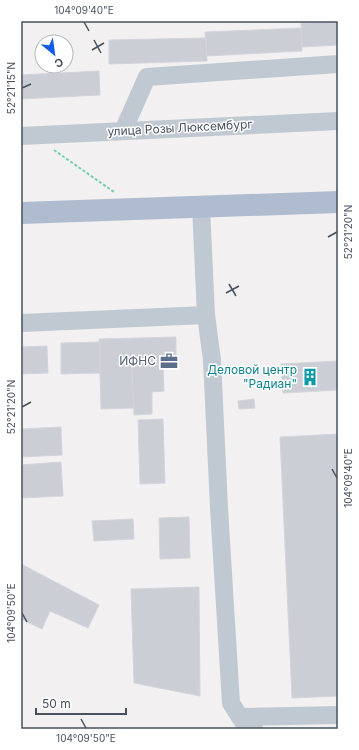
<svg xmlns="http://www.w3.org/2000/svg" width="359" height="750" font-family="Inter,sans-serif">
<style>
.building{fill:#ccced5;stroke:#d4d5dc}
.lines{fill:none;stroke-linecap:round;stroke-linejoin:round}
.path{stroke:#74d0ac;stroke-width:2;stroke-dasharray:3 2;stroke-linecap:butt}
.minor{stroke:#c0c9d2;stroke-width:18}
.major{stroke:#afbccf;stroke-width:22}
.ticks{fill:none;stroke:#47515e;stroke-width:1.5}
.labels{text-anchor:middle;stroke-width:3;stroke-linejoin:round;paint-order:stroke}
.street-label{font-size:12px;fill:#47515e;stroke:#fff}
.service-label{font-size:12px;fill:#4e5e75;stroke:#fff;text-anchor:end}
.culture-label{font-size:12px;fill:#0d838f;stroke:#fff;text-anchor:end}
.neatline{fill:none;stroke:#47515e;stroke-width:1.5}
.ticks-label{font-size:10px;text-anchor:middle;fill:#47515e}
</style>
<rect width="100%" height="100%" fill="#f2f0f0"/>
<!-- building -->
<g class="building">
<polygon points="338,22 338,45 302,47 301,23"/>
<polygon points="301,28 302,51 207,56 205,32"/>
<polygon points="206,38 207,61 109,64 109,40"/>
<polygon points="99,71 100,95 21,99 21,75"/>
<polygon points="176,337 176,364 132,365 134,408 101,409 99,339"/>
<polygon points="100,342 100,373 61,374 61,343"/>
<polygon points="47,346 48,373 21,374 21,347"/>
<polygon points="338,361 338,390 283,393 281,364"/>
<polygon points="163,364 164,391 152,392 152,414 134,415 132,365"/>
<polygon points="254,399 255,408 239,409 238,401"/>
<polygon points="163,419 165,483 140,484 138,420"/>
<polygon points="61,427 62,455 21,457 21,429"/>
<polygon points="338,434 338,696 292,698 280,437"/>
<polygon points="61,462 63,496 21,498 21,465"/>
<polygon points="189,517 190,558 160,559 159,518"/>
<polygon points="133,519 134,539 94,541 92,521"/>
<polygon points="21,564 99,605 88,628 50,611 42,629 21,619"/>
<polygon points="199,587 200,696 134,683 131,589"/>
</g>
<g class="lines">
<!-- path -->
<polyline class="path" points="54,150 114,192"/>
<!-- minor -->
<g class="minor">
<polyline points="123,131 147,77 338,64"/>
<polyline points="21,136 338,121"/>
<polyline points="201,207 206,315 212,360 219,508 231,703 245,725 254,729"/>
<polyline points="21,323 206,315"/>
<polyline points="240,717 338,715"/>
</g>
<!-- major -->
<polyline class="major" points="21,213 338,202"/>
</g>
<!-- ticks -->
<path class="ticks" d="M84,22L89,31M94,40L101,53M92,50L104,43M22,88L31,84M328,237L337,232M229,284L236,296M226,293L239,286M22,407L31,402M332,469L337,478M22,613L27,622M81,719L86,728"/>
<!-- icons -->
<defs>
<g id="office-bare" transform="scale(1.38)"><path d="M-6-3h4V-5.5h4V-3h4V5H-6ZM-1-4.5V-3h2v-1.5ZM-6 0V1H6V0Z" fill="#5c6f8a" stroke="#fff" stroke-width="2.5" paint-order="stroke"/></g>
<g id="building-bare" transform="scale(1.38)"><path d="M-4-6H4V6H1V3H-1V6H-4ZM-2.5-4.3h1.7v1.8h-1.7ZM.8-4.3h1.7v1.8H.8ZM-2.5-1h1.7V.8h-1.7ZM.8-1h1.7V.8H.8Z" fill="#0f9aa8" stroke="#fff" stroke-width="2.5" paint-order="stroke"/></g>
</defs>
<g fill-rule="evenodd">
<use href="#office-bare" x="169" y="361"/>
<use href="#building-bare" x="310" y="377"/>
</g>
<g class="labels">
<!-- street labels -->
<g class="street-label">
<text transform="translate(180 128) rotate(-3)" y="4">улица Розы Люксембург</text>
</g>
<!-- service labels -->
<g class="service-label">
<text x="156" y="365">ИФНС</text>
</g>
<!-- culture labels -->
<g class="culture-label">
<text x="297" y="374">Деловой центр<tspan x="297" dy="14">"Радиан"</tspan></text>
</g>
</g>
<!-- border -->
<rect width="359" height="750" fill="none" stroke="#ffffff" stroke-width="44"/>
<!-- north arrow -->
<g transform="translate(54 54) rotate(151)"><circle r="19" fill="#ffffff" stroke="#b5b9bf"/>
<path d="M0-3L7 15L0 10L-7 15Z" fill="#135be9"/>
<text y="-6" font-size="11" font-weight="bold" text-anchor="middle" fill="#47515e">С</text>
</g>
<!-- scale -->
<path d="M36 708v6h90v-6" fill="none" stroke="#47515e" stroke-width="2"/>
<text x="42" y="708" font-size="12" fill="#47515e" stroke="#ffffff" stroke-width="3" paint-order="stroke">50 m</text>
<rect x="22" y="22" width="315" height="706" class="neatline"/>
<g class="ticks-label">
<text x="84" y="14">104°09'40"E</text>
<text transform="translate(11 88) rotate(-90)" y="4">52°21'15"N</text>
<text transform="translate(348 232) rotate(-90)" y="4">52°21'20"N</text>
<text transform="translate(11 407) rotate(-90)" y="4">52°21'20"N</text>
<text transform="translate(348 478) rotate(-90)" y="4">104°09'40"E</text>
<text transform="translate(11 613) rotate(-90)" y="4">104°09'50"E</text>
<text x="86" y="742">104°09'50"E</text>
</g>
</svg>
